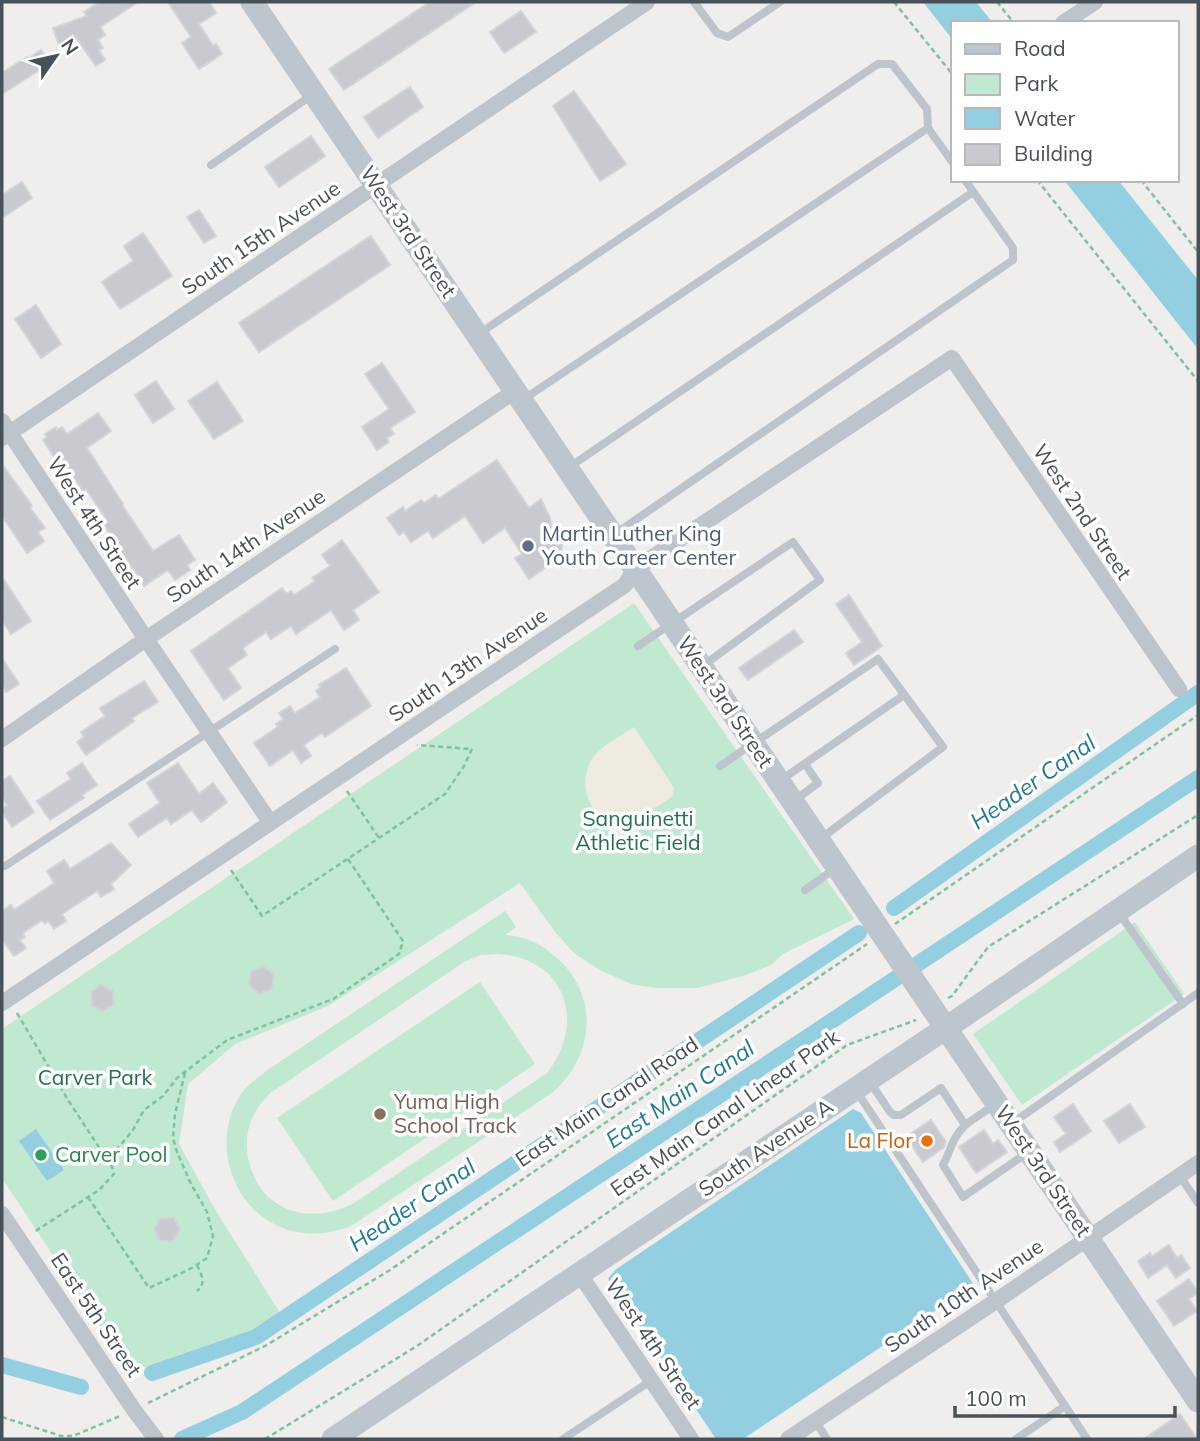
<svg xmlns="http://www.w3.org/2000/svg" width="1200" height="1441" font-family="Mulish,sans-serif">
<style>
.green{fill:#c1e8d1;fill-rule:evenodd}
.sand{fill:#efebe0}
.water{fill:#93cfe0}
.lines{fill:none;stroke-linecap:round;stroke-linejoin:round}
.canal{stroke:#93cfe0;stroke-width:16}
.building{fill:#c9cacf;stroke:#d2d4d8;stroke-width:2}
.path{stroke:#7dc2a1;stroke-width:2.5;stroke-dasharray:5 3.5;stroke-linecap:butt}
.lane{stroke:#bdc4cb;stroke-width:8}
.street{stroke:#bdc4cb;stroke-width:16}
.secondary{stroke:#bdc5cf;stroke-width:23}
.service-dot{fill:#5c6f8a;stroke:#fff;stroke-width:2.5}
.education-dot{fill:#8d6e63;stroke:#fff;stroke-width:2.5}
.food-dot{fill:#e8710a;stroke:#fff;stroke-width:2.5}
.leisure-dot{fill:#2e9e5b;stroke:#fff;stroke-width:2.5}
.labels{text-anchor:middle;stroke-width:7;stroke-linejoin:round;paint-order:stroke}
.street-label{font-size:21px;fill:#485058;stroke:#fff}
.service-label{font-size:21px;fill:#4e5e75;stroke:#fff;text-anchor:start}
.park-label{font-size:21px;fill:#22704a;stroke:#fff}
.education-label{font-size:21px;fill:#785e54;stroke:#fff;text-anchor:start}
.food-label{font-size:21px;fill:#c56008;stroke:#fff;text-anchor:end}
.leisure-label{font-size:21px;fill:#27864d;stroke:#fff;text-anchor:start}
.water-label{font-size:23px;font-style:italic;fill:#1e7a95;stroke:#fff}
</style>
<rect width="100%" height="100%" fill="#f0eded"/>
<!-- green -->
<g class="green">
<polygon points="634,603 854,919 783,954 771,965 746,975 698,988 656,988 631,984 600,970 575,954 555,932 520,883 328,1006 235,1044 188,1084 179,1144 216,1211 280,1313 252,1333 130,1372 2,1178 2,1029"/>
<path d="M505,911L516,927L505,935C522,936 536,941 550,952C599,989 598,1053 552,1093L351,1226C327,1235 302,1237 278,1226C230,1205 211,1138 241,1094C248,1084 259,1077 269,1069ZM497,954C564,957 588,1021 547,1073L354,1203C315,1224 267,1215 251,1169C245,1152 245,1133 253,1116C257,1108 263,1101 269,1094L464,962L481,955Z"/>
<polygon points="1135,922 1184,994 1022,1105 973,1034"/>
<polygon points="480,982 535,1064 333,1201 277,1118"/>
</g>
<!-- sand -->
<path class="sand" d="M634,727L674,788L672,797L636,820L641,828L619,843C609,829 594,814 588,798C583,786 585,766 594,756C604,744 621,736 634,727Z"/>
<!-- water -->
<g class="water">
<polygon points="923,2 976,2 993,23 953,23 953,40"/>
<polygon points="1064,180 1118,180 1198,280 1198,349"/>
<polygon points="853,1109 861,1113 974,1285 743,1439 716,1439 608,1279 615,1270"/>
<polygon points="36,1129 64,1170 47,1181 19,1141"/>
</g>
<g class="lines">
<!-- canal -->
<g class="canal">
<polyline points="894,908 1198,693"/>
<polyline points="2,1365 81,1387"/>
<polyline points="152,1373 256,1337 859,933"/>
<polyline points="182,1439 242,1412 1198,778"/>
</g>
</g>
<!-- building -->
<g class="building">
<polygon points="99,2 138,2 100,27 105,35 98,40 103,48 99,50 105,60 96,66 77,39 59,45 53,28 87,16 84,12"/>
<polygon points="168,2 209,2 216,13 199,24 213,46 216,44 222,54 199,69 182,43 191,37"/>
<polygon points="430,2 476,2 344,90 329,69"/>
<polygon points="521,11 536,32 504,53 490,32"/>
<polygon points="41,50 50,63 2,94 2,73 27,57 28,59"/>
<polygon points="410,87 423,107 378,138 364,117"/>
<polygon points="574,91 626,164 600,181 553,106"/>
<polygon points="311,136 325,156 279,187 265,167"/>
<polygon points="22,182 32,198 2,218 2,195"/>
<polygon points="199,210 216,236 204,243 187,217"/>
<polygon points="143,233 172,276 120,309 102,282 133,261 124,246"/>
<polygon points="371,236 390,265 259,352 239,323"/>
<polygon points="36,305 61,344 41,358 15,319"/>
<polygon points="382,363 415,412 390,428 394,434 387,438 389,442 377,450 362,427 389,409 365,374"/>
<polygon points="156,381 174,409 153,423 135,395"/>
<polygon points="217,382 243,421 214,439 188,401"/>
<polygon points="98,413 111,431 87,448 123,504 122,505 153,551 179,535 195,560 187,565 190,570 175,580 168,570 144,586 104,525 108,522 86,489 83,491 65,464 61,467 43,440 47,437 45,434 56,427 57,430 62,427 67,434"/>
<polygon points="497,460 529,508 541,499 550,518 553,539 562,540 561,557 529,579 515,558 522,554 505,528 483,543 465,516 433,538 428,531 411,542 404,532 399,535 387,518 403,507 405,511 421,500 424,503 436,495 438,499"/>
<polygon points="2,464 32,506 30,508 45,528 38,532 44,541 27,553 2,516"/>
<polygon points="342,540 379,592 353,610 359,620 344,630 331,610 296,634 291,626 271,639 266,632 243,648 247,655 228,668 241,688 224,700 191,651 282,588 286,594 291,591 294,595 315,581 312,578 330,566 322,555"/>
<polygon points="2,577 31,621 11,634 2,620"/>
<polygon points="849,595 882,646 854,665 846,653 862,642 836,604"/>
<polygon points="794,630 803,642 748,680 739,668"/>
<polygon points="2,658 19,684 6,692 2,685"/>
<polygon points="346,668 371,706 325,737 322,733 304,745 311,756 301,763 293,750 270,766 254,743 278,727 276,724 283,719 279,713 290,706 295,713 320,697 316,691 321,687 319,685"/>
<polygon points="144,681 158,702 132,718 134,721 86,755 77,742 84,737 81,732 105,716 100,708"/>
<polygon points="82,763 97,785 82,795 84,798 50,820 37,801 71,779 67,773"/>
<polygon points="178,763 199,794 213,783 227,802 201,822 192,810 171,824 167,818 138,837 129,824 160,803 147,783"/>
<polygon points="10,776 34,812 12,827 2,811 2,809 7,805 2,797 2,781"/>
<polygon points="111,843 131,865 111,884 114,889 101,897 97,891 62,914 66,921 54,929 48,921 45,924 42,920 23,933 25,937 20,940 26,948 14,956 2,939 2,911 11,905 14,910 54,883 47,871 64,860 70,869"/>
<polygon points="263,966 274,975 272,989 259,994 249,985 251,972"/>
<polygon points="101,985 113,991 114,1004 103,1011 92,1006 91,992"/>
<polygon points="1073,1104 1091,1131 1060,1152 1054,1142 1066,1134 1054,1117"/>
<polygon points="1130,1104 1145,1127 1119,1143 1104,1121"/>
<polygon points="931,1120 946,1142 944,1147 923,1162 906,1137"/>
<polygon points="984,1130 993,1144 998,1140 1007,1152 976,1173 959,1147"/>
<polygon points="161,1218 174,1218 180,1229 173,1241 160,1241 154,1228"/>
<polygon points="1169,1245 1177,1258 1181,1255 1190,1268 1176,1278 1167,1265 1148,1278 1138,1261 1150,1253 1152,1256"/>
<polygon points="1189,1279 1198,1293 1189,1299 1197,1311 1174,1326 1157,1301"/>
<polygon points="1180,1414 1197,1439 1144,1439"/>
</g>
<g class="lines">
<!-- path -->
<g class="path">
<polyline points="894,2 953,75"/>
<polyline points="997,2 1014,23"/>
<polyline points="1037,180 1198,381"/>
<polyline points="1141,180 1198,252"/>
<polyline points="347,791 379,838"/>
<polyline points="231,870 262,916 445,794 464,766 472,749 417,745"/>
<polyline points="895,924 1198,715"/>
<polyline points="948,998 952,996 988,947 1198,815"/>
<polyline points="17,1013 68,1100 112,1167 114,1174 99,1190 34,1232"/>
<polyline points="112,1167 118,1148 133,1130 144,1110 163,1096 177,1078 227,1040 333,999 399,954 403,941 348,859"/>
<polyline points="88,1197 149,1288 192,1268 207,1258 213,1236 207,1212 191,1184 177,1152 173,1138 175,1114 185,1073"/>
<path d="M197,1265C201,1274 207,1283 197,1291"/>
<polyline points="148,1403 265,1346 390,1270 867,944"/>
<polyline points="2,1417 61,1436 73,1436 120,1416"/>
<polyline points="265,1439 417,1346 847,1045 916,1020"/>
</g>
<!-- lane -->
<g class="lane">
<polyline points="694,2 717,33 728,37 780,2"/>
<polyline points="211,165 312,95"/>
<polyline points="480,333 878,64 892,64 927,109 928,128 953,163"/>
<polyline points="524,399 928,128"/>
<polyline points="568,468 973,192"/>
<polyline points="615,534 1013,260 1013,248 965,180"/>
<polyline points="638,646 793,542 820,580 704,665"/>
<polyline points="720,766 878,659 943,747 820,839"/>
<polyline points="781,780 904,695"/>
<polyline points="795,800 818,783 805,764"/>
<polyline points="5,866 335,649"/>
<polyline points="805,890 836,868"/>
<polyline points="1119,913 1183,1004"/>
<polyline points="870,1082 890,1112 894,1115 901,1115 941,1088 965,1125 994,1105"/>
<polyline points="857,1092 1087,1439"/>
<polyline points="1011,1124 1198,993"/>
<path d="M965,1125C951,1140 952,1148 943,1165L963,1197L1027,1153"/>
<polyline points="1180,1176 1198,1203"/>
<polyline points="815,1421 827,1439"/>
<polyline points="563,1439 652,1380"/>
<polyline points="1016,1439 1065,1406"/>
</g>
<!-- street -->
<g class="street">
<polyline points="1063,23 1095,2"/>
<polyline points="2,421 146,639 270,822"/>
<polyline points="2,438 647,2"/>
<polyline points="2,739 146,639 515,391"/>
<polyline points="2,1003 625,585 635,569 952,358 1179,689"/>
<polyline points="2,1214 134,1410 156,1439"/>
<polyline points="579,1273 691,1439"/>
<polyline points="788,1439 996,1301 1198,1163"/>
</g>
<!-- secondary -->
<g class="secondary">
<polyline points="252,2 1198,1401"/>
<polyline points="333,1439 946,1028 1198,856"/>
</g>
</g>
<!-- markers -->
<circle class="service-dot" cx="528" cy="546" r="7"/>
<circle class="education-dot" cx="380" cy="1114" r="7"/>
<circle class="food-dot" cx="927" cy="1141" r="7"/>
<circle class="leisure-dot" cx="41" cy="1155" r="7"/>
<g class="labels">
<!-- street labels -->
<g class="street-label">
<text transform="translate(408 232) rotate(56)" y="7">West 3rd Street</text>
<text transform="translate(261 238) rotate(-34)" y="7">South 15th Avenue</text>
<text transform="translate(1082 512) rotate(56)" y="7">West 2nd Street</text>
<text transform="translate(94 523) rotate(57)" y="7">West 4th Street</text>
<text transform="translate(246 546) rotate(-34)" y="7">South 14th Avenue</text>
<text transform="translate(468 665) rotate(-34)" y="7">South 13th Avenue</text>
<text transform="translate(725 702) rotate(56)" y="7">West 3rd Street</text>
<text transform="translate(607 1102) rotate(-34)" y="7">East Main Canal Road</text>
<text transform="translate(725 1113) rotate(-35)" y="7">East Main Canal Linear Park</text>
<text transform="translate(766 1148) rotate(-34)" y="7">South Avenue A</text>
<text transform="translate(1043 1171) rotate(56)" y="7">West 3rd Street</text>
<text transform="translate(964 1296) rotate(-34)" y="7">South 10th Avenue</text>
<text transform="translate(96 1315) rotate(56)" y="7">East 5th Street</text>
<text transform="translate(653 1344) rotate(56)" y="7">West 4th Street</text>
</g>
<!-- service labels -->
<g class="service-label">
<text x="542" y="541">Martin Luther King<tspan x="542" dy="24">Youth Career Center</tspan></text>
</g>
<!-- park labels -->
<g class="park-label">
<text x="638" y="826">Sanguinetti<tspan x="638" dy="24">Athletic Field</tspan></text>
<text x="95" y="1085">Carver Park</text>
</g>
<!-- education labels -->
<g class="education-label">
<text x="394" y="1109">Yuma High<tspan x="394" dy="24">School Track</tspan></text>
</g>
<!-- food labels -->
<g class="food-label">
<text x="913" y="1148">La Flor</text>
</g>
<!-- leisure labels -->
<g class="leisure-label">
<text x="55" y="1162">Carver Pool</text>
</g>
<!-- water labels -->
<g class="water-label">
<text transform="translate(1033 782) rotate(-35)" y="8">Header Canal</text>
<text transform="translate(680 1094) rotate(-34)" y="8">East Main Canal</text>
<text transform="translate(412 1205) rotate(-34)" y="8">Header Canal</text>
</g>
</g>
<!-- border -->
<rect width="1200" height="1441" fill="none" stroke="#485058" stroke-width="7"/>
<!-- legend -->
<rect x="951" y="21" width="228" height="161" fill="#ffffff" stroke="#b6b9bc" stroke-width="2"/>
<rect x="965" y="44" width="35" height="10" fill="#bdc5cf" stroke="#b6b9bc" stroke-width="2"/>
<text x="1014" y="56" font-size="21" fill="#485058">Road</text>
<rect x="965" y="74" width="35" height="21" fill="#c1e8d1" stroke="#b6b9bc" stroke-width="2"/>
<text x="1014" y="91" font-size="21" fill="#485058">Park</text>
<rect x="965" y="108" width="35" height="21" fill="#93cfe0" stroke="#b6b9bc" stroke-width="2"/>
<text x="1014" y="126" font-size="21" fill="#485058">Water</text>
<rect x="965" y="144" width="35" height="21" fill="#c9cacf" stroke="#b6b9bc" stroke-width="2"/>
<text x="1014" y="161" font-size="21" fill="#485058">Building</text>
<!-- north arrow -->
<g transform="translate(56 56) rotate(56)" stroke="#ffffff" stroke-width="5" paint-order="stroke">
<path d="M0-5L12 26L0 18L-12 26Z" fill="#485058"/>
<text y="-10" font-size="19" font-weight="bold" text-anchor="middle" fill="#485058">N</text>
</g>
<!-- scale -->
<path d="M955 1406v10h220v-10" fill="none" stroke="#485058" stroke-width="3.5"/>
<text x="965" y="1406" font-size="21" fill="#485058" stroke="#ffffff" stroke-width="5" paint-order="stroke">100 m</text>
</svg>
